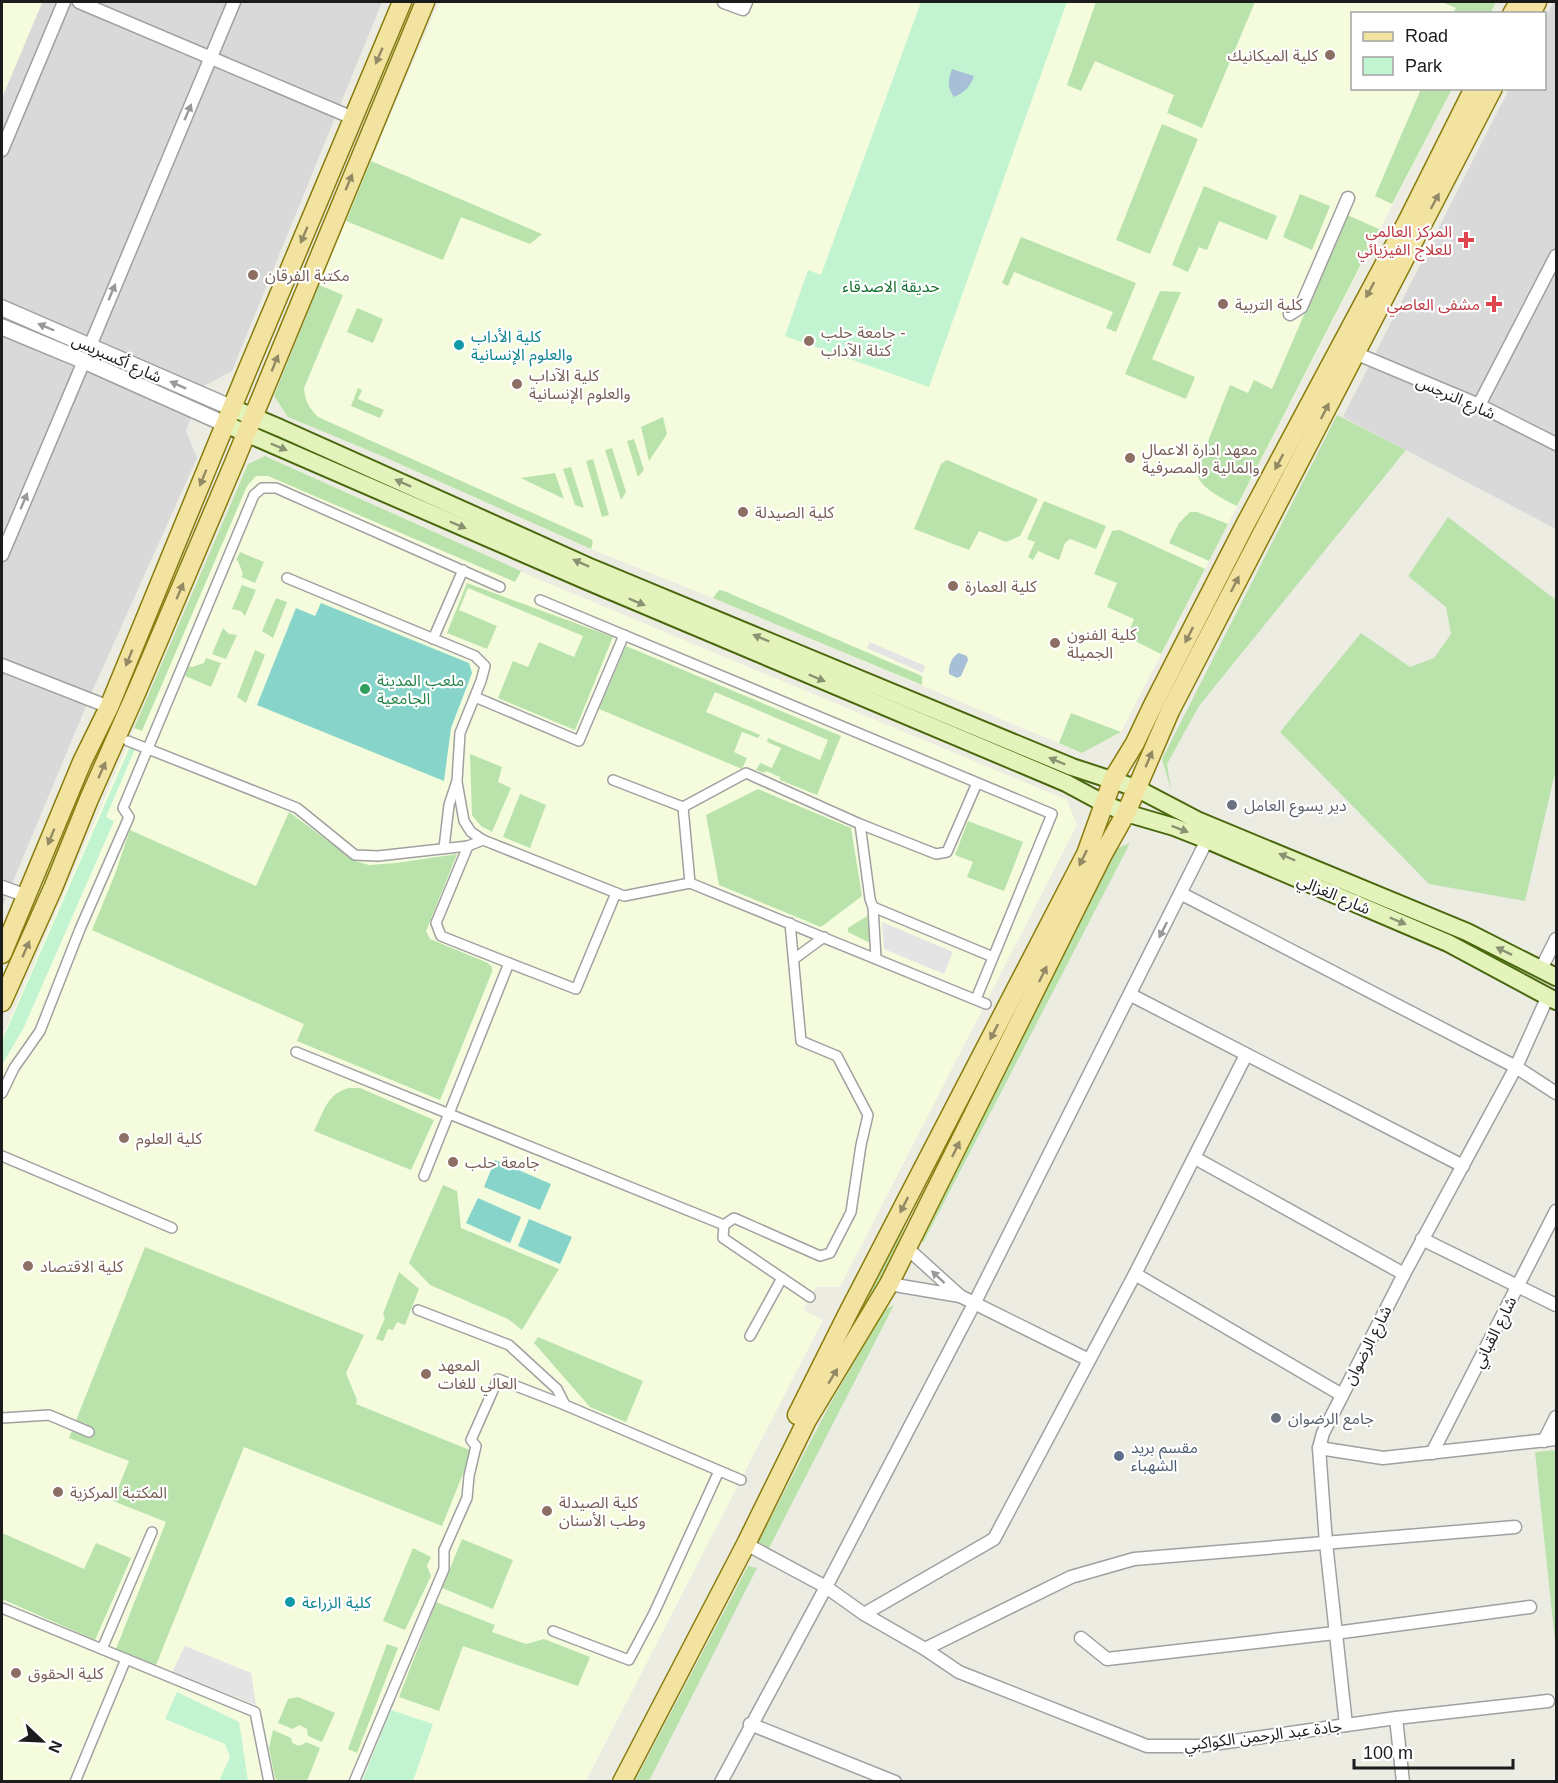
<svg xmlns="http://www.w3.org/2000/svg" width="1558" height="1783" font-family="Arial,'Noto Sans Arabic',sans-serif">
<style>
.residential{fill:#dad9d9}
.education{fill:#f4fcdd}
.grass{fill:#bae3ac}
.park{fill:#c2f4d2}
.pitch{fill:#87d5ca}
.parking{fill:#e4e4e4}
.water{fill:#a7c0d7}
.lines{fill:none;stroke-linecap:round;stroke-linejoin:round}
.pedestrian-casing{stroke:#a0a0a0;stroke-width:12}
.minor-casing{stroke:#a0a0a0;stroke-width:15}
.tertiary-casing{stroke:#a0a0a0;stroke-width:18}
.secondary-casing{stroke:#49680e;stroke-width:20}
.primary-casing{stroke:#877c0d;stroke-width:21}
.pedestrian{stroke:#fff;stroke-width:9}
.minor{stroke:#fff;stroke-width:12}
.tertiary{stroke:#fff;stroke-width:15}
.secondary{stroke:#e3f3ba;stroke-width:16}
.primary{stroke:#f3e3a1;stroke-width:18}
.oneway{fill:#928965}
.oneway2{fill:#999}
.oneway3{fill:#899273}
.education-dot{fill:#8d6e63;stroke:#fff;stroke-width:2}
.health-dot{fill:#e0444e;stroke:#fff;stroke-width:2}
.culture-dot{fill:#0f9aa8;stroke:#fff;stroke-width:2}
.leisure-dot{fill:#2e9e5b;stroke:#fff;stroke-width:2}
.worship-dot{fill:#6b7280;stroke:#fff;stroke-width:2}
.service-dot{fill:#5c6f8a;stroke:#fff;stroke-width:2}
.labels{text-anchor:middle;stroke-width:4.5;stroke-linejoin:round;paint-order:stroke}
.education-label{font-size:16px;fill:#785e54;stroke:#fff;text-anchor:start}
.health-label{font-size:16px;fill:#be3a42;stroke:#fff;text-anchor:end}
.park-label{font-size:16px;fill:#157032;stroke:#fff}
.culture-label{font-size:16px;fill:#0d838f;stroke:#fff;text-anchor:start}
.street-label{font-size:16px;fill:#1c1c1c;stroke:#fff}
.leisure-label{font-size:16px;fill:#27864d;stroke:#fff;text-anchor:start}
.worship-label{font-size:16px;fill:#5b616d;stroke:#fff;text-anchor:start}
.service-label{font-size:16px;fill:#4e5e75;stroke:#fff;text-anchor:start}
</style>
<rect width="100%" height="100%" fill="#edece3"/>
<!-- residential -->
<g class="residential">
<polygon points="2,2 382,2 232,371 204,386 186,431 197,458 91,694 2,908"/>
<polygon points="1553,2 1556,2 1556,529 1343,417 1509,89 1544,88 1545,18"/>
</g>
<!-- education -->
<g class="education">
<polygon points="2,2 38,2 42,3 2,98"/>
<polygon points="439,2 1496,2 1490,13 1352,14 1352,88 1452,89 1121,732 1082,753 713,598 586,547 382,456 288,417 274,396 357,193"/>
<polygon points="265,456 538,579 1067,800 1077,825 840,1287 816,1287 803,1310 823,1320 586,1781 2,1782 2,1038 248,464"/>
</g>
<!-- grass -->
<g class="grass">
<polygon points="1096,2 1255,2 1202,128 1167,113 1174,95 1095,61 1081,91 1067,85"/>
<polygon points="1442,2 1496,2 1490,14 1453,13 1456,8"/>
<polygon points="1421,89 1452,89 1392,204 1375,196"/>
<polygon points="1162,124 1198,139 1150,254 1116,240"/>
<polygon points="371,161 542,234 530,244 461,217 443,260 346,221"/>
<polygon points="1204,186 1277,216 1267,240 1219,221 1207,250 1199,247 1188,272 1172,265"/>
<polygon points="1300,194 1330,206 1312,250 1283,237"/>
<path d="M1347,215L1379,229L1237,506C1226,501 1203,489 1198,477C1197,474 1198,470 1198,467L1230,385L1248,393L1254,380L1272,389Z"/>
<polygon points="1021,237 1136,283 1116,332 1106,328 1113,312 1014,272 1008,286 1002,283"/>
<path d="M319,285L343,295L304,388C305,401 309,408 318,417L591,539L593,542L591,549L382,456L288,417L274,396Z"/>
<polygon points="1160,291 1181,292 1152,359 1195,377 1186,399 1125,374"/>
<polygon points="357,308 383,319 373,343 347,332"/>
<polygon points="358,388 362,390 358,399 384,410 380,418 351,406"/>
<polygon points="1337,415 1406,450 1199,706 1167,764 1171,790 1162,759"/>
<polygon points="663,417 667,434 649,461 641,427"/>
<polygon points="634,439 644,470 638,477 627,441"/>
<polygon points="612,448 626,492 621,500 605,450"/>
<polygon points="265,456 521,571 515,582 268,476 256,476 247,486 142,731 134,728 248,464"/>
<polygon points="593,459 609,515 602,517 586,461"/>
<polygon points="947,460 1038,499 1020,536 1006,542 979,531 969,550 914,529 941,464"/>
<polygon points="571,467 584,508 575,505 563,469"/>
<polygon points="555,473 564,499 521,478"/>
<polygon points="1044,501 1106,526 1096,549 1070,539 1065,543 1059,560 1038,551 1033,560 1028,557 1035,542 1027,539"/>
<polygon points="1190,512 1197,512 1228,524 1209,561 1169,543 1179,523"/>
<polygon points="1448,517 1556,600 1556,769 1525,901 1429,884 1280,732 1361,633 1410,667 1434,658 1451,634 1446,607 1408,576"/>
<polygon points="1120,530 1205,569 1161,654 1127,637 1134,619 1107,607 1117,583 1094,574 1112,531"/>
<polygon points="240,552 264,562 255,583 241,577 243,574 238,561 236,560"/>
<polygon points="467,583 613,637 575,730 498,698 513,661 528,667 539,642 574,657 583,636 468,588 459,610 497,626 487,649 447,633"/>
<polygon points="242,585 256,590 245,616 241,611 232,609"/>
<polygon points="719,590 724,591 922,676 922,685 713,598"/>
<polygon points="276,598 287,602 273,638 262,631"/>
<polygon points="223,628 229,634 237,635 226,659 212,654"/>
<polygon points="626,646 841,736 817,795 780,780 780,777 766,771 764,773 756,770 760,763 772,768 781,748 767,742 768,738 820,760 828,740 715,692 706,712 760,735 758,738 742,732 734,752 747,758 742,769 599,709"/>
<polygon points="255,650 265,655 246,703 237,697"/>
<polygon points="206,658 221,663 211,687 185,676 189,666 192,667 204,663"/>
<polygon points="1071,713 1121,732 1082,753 1059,743"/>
<polygon points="470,754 502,767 498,782 511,788 492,832 481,826 472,815"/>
<polygon points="758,789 851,828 862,896 821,927 719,885 706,815"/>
<polygon points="520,794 546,805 530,848 503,837"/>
<polygon points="289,812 355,861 369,865 396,863 457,854 426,931 430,939 488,963 492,967 492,972 440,1100 297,1041 304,1024 92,930 115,874 130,830 256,886"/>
<polygon points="968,821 1023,842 1004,891 967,877 973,862 955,855"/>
<polygon points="1130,843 923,1243 921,1239 1107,862 1118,848"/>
<polygon points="867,916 871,939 868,942 848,932 848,928"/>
<path d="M349,1088H360L434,1120L411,1170L314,1131C324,1112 326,1094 349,1088Z"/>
<polygon points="939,1146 889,1264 809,1397"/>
<polygon points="443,1185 457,1191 461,1228 559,1269 522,1330 508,1319 430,1285 409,1263"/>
<polygon points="145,1247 364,1335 346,1373 357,1400 356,1404 472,1451 442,1526 244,1447 156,1665 116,1649 166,1522 113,1501 129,1461 69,1438"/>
<polygon points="399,1272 419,1289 405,1325 397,1322 393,1330 388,1329 383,1341 376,1339 385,1318 383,1314"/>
<polygon points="894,1305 769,1548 758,1542 829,1406 884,1310"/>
<polygon points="538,1337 643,1381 626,1422 590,1407 534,1343"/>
<polygon points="1556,1450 1556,1651 1535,1452"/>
<polygon points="2,1533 84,1569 96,1543 131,1558 95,1640 2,1599"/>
<polygon points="462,1539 513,1560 493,1609 442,1588"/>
<polygon points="413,1548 431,1557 427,1566 431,1576 405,1630 383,1621"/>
<polygon points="748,1566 757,1568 649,1781 635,1781"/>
<polygon points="436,1602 495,1625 492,1632 526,1644 544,1639 590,1657 578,1686 463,1646 439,1711 399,1697"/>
<polygon points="387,1644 398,1648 357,1753 348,1749"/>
<polygon points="298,1697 335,1713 322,1742 308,1736 307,1729 299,1725 293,1729 278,1723 288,1699"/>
<path d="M273,1730L291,1738L292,1742C296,1746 301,1747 306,1742L320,1748L307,1781H278L275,1778L269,1748Z"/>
</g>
<!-- park -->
<g class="park">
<polygon points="921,2 1067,2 929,387 785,336 808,270 821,275"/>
<polygon points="130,747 135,749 106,817 114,821 24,1027 2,1065 2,1041"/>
<polygon points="177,1692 239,1722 248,1781 219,1781 230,1757 225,1744 165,1719"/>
<polygon points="391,1710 433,1724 413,1781 362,1781"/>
</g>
<!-- pitch -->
<g class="pitch">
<polygon points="321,603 469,663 472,673 451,728 444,781 257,705 296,608 315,616"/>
<polygon points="495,1160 551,1184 540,1210 484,1187"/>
<polygon points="478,1198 521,1217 510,1243 466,1223"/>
<polygon points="529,1219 572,1237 560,1264 518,1246"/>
</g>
<!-- parking -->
<g class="parking">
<polygon points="870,642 925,666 923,673 867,648"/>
<polygon points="882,922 953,952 944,974 884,949"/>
<polygon points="185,1646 251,1673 256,1705 172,1672"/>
</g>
<!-- water -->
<g class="water">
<path d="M952,69L974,76C970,87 965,92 954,97C947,88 948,80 952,69Z"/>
<path d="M959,653L967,656L968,660L961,676L957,678L949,674C948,666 952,656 959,653Z"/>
</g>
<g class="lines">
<!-- pedestrian casing -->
<g class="pedestrian-casing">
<g id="pedestrian">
<polyline points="287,578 475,656 485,666 481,681 460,733 457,781 449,805 444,848"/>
<polyline points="540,600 1052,814 976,999"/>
<polyline points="433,639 463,570"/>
<polyline points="475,697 579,741 624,635"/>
<polyline points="128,741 297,808 355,855 378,856 468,846 483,840 624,896 690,883 986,1004"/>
<polyline points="613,780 683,807"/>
<polyline points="457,782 464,821 471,832 483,840"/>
<polyline points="860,824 936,854 947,852 977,783"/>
<polyline points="690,883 683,807 746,773 860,824 870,899 873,907 993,957"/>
<polyline points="873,907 876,958"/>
<polyline points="794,959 824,937"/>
<polyline points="509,963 576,989 616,893"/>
<polyline points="296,1052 724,1225 734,1218 820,1256 830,1253 851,1212 861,1145 868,1115 837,1056 801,1041 790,923"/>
<polyline points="2,1093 14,1068 40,1031 80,929 129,817 123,808 254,495 262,488 276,488 500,587"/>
<polyline points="2,1156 172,1228"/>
<polyline points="424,1176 509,963 441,936 436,923 468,846"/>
<polyline points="724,1225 723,1238 810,1297"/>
<polyline points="418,1310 509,1345 557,1389 565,1405 741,1480"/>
<polyline points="750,1336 782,1278"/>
<polyline points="2,1418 49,1415 89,1432"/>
<polyline points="2,1608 255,1712 269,1782"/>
<polyline points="553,1631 629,1660 654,1613 719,1471"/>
<polyline points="102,1649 152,1532"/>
<polyline points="75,1782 126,1659"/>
<polyline points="354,1782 444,1569 444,1550 467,1498 469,1476 476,1446 471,1440 498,1379 565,1405"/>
</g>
</g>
<!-- minor casing -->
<g class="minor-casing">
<g id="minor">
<polyline points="79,2 353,118"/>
<polyline points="724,2 743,9 746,2"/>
<polyline points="2,150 64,2"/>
<polyline points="1290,314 1301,307 1348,198"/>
<polyline points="90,346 234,2"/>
<polyline points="1355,353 1479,405 1556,444"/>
<polyline points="1479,405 1556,256"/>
<polyline points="2,555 84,361"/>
<polyline points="2,665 109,707"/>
<polyline points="2,887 27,896"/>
<polyline points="1182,894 1516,1067 1556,1093"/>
<polyline points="1541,969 1556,939"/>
<polyline points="1131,995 1463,1166"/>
<polyline points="1195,1158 1404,1274"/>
<polyline points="1422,1239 1556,1305"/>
<polyline points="1135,1274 1342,1395"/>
<polyline points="889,1284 960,1296 907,1248"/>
<polyline points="960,1296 1089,1360"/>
<polyline points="1544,1441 1556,1417"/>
<polyline points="1319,1448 1383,1458 1556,1439"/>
<polyline points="1432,1453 1556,1211"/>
<polyline points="746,1544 826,1587 864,1614 925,1649 959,1672 1147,1746 1199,1746 1396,1718 1548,1701"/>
<polyline points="864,1614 994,1539 1135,1274 1246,1055"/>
<polyline points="1081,1638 1107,1659 1335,1633 1530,1607"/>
<polyline points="925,1649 1071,1577 1134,1559 1515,1527"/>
<polyline points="1396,1718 1403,1782"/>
<polyline points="750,1724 895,1782"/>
<polyline points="1346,1725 1326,1543 1319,1448 1323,1433 1404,1274 1516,1067 1548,996"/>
<polyline points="721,1782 826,1587 974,1304 1207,840"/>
</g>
</g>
<!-- tertiary casing -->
<g class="tertiary-casing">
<g id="tertiary">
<polyline points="2,308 232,408"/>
<polyline points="2,327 84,361 225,424"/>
</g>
</g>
<!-- secondary casing -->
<g class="secondary-casing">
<g id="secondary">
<polyline points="232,408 280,428 592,568 1072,767 1136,788 1199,821 1467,932 1556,977"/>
<polyline points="225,424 587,581 1066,783 1105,804 1126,813 1174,827 1207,840 1448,943 1556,1001"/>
</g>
</g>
<!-- primary casing -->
<g class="primary-casing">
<g id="primary">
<polyline points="1512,14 1519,2"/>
<polyline points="1531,14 1537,2"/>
<polyline points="2,954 82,762 109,707 247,371 402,2"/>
<polyline points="2,1002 53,888 89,799 137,691 234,463 425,2"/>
<polyline points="797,1415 847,1315 1086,854 1113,779 1135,743 1153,705 1245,525 1407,222 1474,88"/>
<polyline points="622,1782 746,1544 807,1420 889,1284 1103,854 1126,813 1170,711 1493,88"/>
</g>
</g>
<!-- pedestrian -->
<use href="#pedestrian" class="pedestrian"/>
<!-- minor -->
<use href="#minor" class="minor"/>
<!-- tertiary -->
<use href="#tertiary" class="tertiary"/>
<!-- secondary -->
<use href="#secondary" class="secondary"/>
<!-- primary -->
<use href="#primary" class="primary"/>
</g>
<!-- one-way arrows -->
<defs><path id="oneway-solid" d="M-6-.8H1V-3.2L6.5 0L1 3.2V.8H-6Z" transform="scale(1.5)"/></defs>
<g class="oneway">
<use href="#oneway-solid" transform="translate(379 56) rotate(113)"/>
<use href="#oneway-solid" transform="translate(349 182) rotate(-67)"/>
<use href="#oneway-solid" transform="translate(1435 201) rotate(-62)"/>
<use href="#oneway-solid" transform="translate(304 235) rotate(113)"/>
<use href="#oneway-solid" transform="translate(1370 290) rotate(118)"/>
<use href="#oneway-solid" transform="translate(275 363) rotate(-68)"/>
<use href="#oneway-solid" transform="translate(1325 411) rotate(-63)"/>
<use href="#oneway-solid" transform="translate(1279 462) rotate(118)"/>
<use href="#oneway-solid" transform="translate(203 478) rotate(112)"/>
<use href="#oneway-solid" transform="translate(1235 584) rotate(-63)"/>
<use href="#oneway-solid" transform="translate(180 591) rotate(-67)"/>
<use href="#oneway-solid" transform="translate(1189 635) rotate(117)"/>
<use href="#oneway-solid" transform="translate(129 658) rotate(112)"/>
<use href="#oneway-solid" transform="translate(1149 759) rotate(-67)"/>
<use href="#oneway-solid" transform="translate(102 770) rotate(-66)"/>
<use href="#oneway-solid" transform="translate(51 837) rotate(112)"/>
<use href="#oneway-solid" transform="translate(1083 858) rotate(116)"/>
<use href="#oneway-solid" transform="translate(26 949) rotate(-66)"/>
<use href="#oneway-solid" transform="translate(1043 974) rotate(-64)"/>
<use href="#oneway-solid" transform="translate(994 1032) rotate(117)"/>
<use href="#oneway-solid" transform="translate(956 1149) rotate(-64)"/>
<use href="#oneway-solid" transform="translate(904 1205) rotate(117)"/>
<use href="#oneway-solid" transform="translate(833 1376) rotate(-59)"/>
</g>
<g class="oneway2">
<use href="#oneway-solid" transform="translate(188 112) rotate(-67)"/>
<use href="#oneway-solid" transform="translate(112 292) rotate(-67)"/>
<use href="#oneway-solid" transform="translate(46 327) rotate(-157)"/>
<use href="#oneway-solid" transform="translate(178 385) rotate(-156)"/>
<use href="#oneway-solid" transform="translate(24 501) rotate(-67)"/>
<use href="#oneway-solid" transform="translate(1163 930) rotate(117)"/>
<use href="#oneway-solid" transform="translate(938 1277) rotate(-137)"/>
</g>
<g class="oneway3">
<use href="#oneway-solid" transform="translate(279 447) rotate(23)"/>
<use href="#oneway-solid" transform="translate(403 483) rotate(-156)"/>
<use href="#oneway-solid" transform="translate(458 525) rotate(23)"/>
<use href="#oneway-solid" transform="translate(581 563) rotate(-156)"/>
<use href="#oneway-solid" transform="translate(637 602) rotate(23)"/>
<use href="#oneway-solid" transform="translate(761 638) rotate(-157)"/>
<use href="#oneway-solid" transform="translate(817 678) rotate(23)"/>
<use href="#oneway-solid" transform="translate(1057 761) rotate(-157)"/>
<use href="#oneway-solid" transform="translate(1180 829) rotate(21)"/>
<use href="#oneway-solid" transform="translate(1287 857) rotate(-157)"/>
<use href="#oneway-solid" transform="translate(1398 921) rotate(23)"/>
<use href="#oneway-solid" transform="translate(1504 951) rotate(-154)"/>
</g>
<!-- markers -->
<g class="education-dot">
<circle cx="1330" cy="55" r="6"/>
<circle cx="253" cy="275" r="6"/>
<circle cx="1223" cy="304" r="6"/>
<circle cx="809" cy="341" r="6"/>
<circle cx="517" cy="384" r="6"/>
<circle cx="1130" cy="458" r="6"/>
<circle cx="743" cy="512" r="6"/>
<circle cx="953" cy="586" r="6"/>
<circle cx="1055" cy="643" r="6"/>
<circle cx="124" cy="1138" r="6"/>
<circle cx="453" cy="1162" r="6"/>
<circle cx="28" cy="1266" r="6"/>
<circle cx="426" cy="1374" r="6"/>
<circle cx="58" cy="1492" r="6"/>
<circle cx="547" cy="1511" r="6"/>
<circle cx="16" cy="1673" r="6"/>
</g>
<g class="health-dot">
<path d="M1463 231h6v6h6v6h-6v6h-6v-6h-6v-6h6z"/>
<path d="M1491 295h6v6h6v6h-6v6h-6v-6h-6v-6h6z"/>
</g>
<g class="culture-dot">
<circle cx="459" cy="345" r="6"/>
<circle cx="290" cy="1602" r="6"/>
</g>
<circle class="leisure-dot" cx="365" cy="689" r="6"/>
<g class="worship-dot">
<circle cx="1232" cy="805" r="6"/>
<circle cx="1276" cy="1418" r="6"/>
</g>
<circle class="service-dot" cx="1119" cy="1456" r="6"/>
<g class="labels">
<!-- education labels -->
<g class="education-label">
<text x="1318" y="61" text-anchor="end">كلية الميكانيك</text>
<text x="265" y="281">مكتبة الفرقان</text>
<text x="1235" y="310">كلية التربية</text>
<text x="821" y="338">جامعة حلب -<tspan x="821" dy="18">كتلة الآداب</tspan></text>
<text x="529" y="381">كلية الآداب<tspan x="529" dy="18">والعلوم الإنسانية</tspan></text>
<text x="1142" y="455">معهد ادارة الاعمال<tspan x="1142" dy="18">والمالية والمصرفية</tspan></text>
<text x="755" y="518">كلية الصيدلة</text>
<text x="965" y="592">كلية العمارة</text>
<text x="1067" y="640">كلية الفنون<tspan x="1067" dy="18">الجميلة</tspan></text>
<text x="136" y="1144">كلية العلوم</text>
<text x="465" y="1168">جامعة حلب</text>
<text x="40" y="1272">كلية الاقتصاد</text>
<text x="438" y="1371">المعهد<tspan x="438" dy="18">العالي للغات</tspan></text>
<text x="70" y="1498">المكتبة المركزية</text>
<text x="559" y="1508">كلية الصيدلة<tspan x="559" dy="18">وطب الأسنان</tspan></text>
<text x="28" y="1679">كلية الحقوق</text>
</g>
<!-- health labels -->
<g class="health-label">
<text x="1452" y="237">المركز العالمي<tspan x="1452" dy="18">للعلاج الفيزيائي</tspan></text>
<text x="1480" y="310">مشفى العاصي</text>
</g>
<!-- park labels -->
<g class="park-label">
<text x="891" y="292">حديقة الاصدقاء</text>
</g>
<!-- culture labels -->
<g class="culture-label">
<text x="471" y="342">كلية الأداب<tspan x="471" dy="18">والعلوم الإنسانية</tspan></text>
<text x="302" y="1608">كلية الزراعة</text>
</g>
<!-- street labels -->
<g class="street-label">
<text transform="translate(117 358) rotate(24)" y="6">شارع أكسبريس</text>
<text transform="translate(1456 397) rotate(24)" y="6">شارع النرجس</text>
<text transform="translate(1334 894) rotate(23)" y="6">شارع الغزالي</text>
<text transform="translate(1494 1332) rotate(-63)" y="6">شارع القباني</text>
<text transform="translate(1367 1345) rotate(-63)" y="6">شارع الرضوان</text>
<text transform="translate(1263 1735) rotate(-7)" y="6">جادة عبد الرحمن الكواكبي</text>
</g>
<!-- leisure labels -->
<g class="leisure-label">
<text x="377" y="686">ملعب المدينة<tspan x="377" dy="18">الجامعية</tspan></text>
</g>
<!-- worship labels -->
<g class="worship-label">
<text x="1244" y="811">دير يسوع العامل</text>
<text x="1288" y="1424">جامع الرضوان</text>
</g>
<!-- service labels -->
<g class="service-label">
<text x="1131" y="1453">مقسم بريد<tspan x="1131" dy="18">الشهباء</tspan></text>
</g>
</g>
<!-- border -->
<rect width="1558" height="1783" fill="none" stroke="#1c1c1c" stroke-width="6"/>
<!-- legend -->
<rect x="1351" y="12" width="195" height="78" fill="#ffffff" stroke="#a4a4a4" stroke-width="1.5"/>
<rect x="1363" y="32" width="30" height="9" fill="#f3e3a1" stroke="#a4a4a4" stroke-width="1.5"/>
<text x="1405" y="42" font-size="18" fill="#1c1c1c">Road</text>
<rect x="1363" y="57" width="30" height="18" fill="#c2f4d2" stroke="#a4a4a4" stroke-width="1.5"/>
<text x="1405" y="72" font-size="18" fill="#1c1c1c">Park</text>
<!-- north arrow -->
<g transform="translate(42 1741) rotate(113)" stroke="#ffffff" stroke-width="4.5" paint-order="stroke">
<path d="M0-4.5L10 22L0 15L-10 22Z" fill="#1c1c1c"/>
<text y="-9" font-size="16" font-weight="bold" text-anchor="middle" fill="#1c1c1c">N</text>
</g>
<!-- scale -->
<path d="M1354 1759v9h159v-9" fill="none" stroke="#1c1c1c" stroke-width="3"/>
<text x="1363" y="1759" font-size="18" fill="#1c1c1c" stroke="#ffffff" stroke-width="4.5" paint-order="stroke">100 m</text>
</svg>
